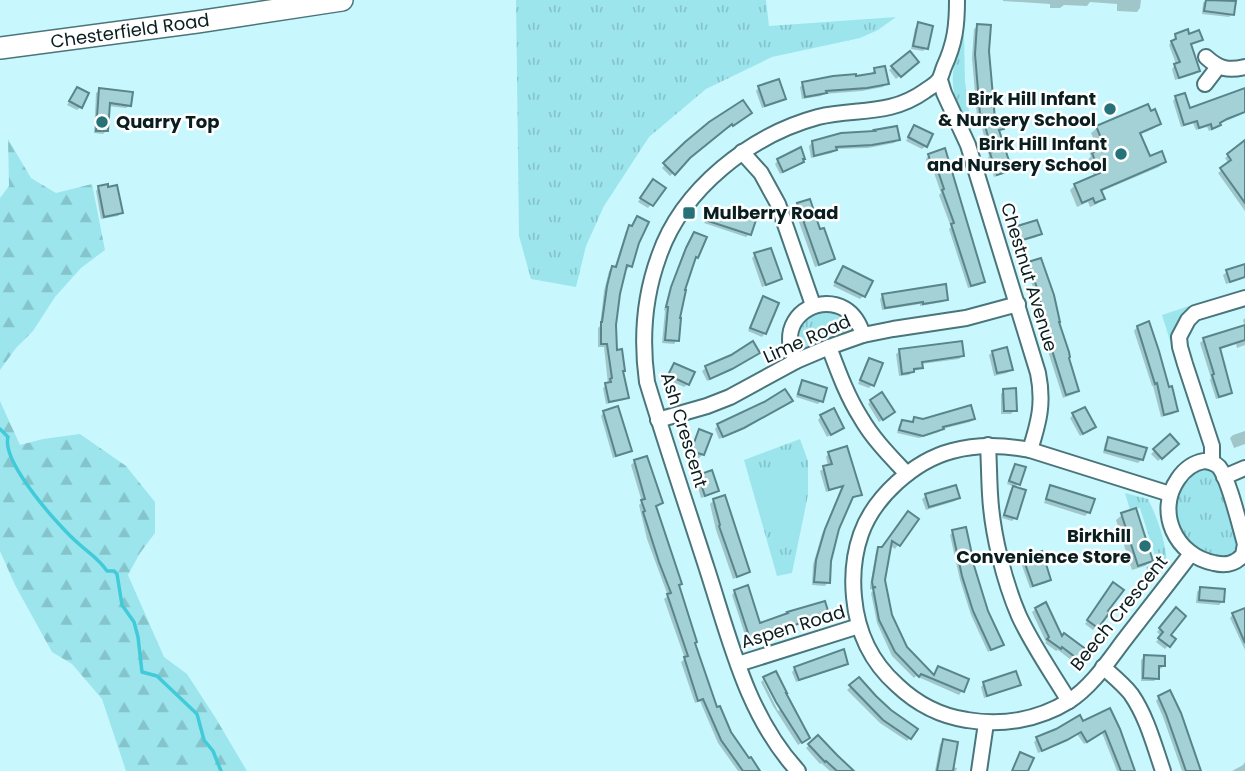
<svg xmlns="http://www.w3.org/2000/svg" width="1245" height="771" font-family="Poppins,sans-serif">
<style>
.grass{fill:url(#grass-tufts)}
.forest{fill:url(#forest-firs)}
.park{fill:#9ce5ed}
.shadow{fill:#0003}
.lines{fill:none;stroke-linecap:round;stroke-linejoin:round}
.stream{stroke:#41cad8;stroke-width:3.5}
.building{fill:#a3d1d6;stroke:#59858a;stroke-width:2}
.street-casing{stroke:#4a757a;stroke-width:18}
.secondary-casing{stroke:#4a757a;stroke-width:24}
.street{stroke:#fff;stroke-width:14}
.secondary{stroke:#fff;stroke-width:21}
.poi-dot{fill:#277179;stroke:#fff;stroke-width:2.5}
.labels{text-anchor:middle;stroke-width:5;stroke-linejoin:round;paint-order:stroke}
.street-label{font-size:18px;fill:#0a1d1f;stroke:#fff}
.poi-label{font-size:18px;font-weight:bold;fill:#0a1d1f;stroke:#fff;text-anchor:end}
</style>
<defs>
<pattern id="grass-tufts" width="24" height="20" patternUnits="userSpaceOnUse" patternTransform="scale(1.75)"><rect width="24" height="20" fill="#9ce5ed"/><path d="M3 7l-1-3M5 7V3M7 7l1-3M15 17l-1-3M17 17v-4M19 17l1-3" fill="none" stroke="#85c4cb"/></pattern>
<pattern id="forest-firs" width="22" height="20" patternUnits="userSpaceOnUse" patternTransform="scale(1.75)"><rect width="22" height="20" fill="#9ce5ed"/><path d="M5 1l3.5 6h-7zM16 11l3.5 6h-7z" fill="#85c4cb"/></pattern>
</defs>
<rect width="100%" height="100%" fill="#c8f8fd"/>
<!-- grass -->
<g class="grass">
<polygon points="516,0 766,0 769,26 896,17 878,30 860,38 772,57 706,89 649,137 604,206 586,246 576,287 531,279 519,236"/>
<path d="M964,34L965,81L971,126C966,118 960,109 957,101C948,79 955,55 964,34Z"/>
<polygon points="1189,306 1175,331 1171,344 1162,315"/>
<path d="M829,309L838,311L850,321L851,328L848,332L806,348L800,347L795,341C800,318 806,312 829,309Z"/>
<polygon points="800,439 808,461 808,495 792,573 777,576 744,460"/>
<path d="M1202,468L1212,471L1216,474L1237,546L1236,551C1209,578 1157,526 1182,487C1187,479 1193,472 1202,468Z"/>
<path d="M1125,493L1148,499C1158,519 1166,542 1167,565L1152,582L1146,567L1157,562L1140,508L1130,510Z"/>
</g>
<!-- forest -->
<g class="forest">
<polygon points="8,139 31,178 56,193 92,184 105,250 81,268 55,297 33,331 16,348 0,370 0,198 9,186"/>
<polygon points="0,401 20,445 43,439 80,434 126,466 155,502 155,533 140,553 128,575 164,657 187,674 215,717 247,771 126,771 102,699 72,664 52,652 15,585 0,551"/>
</g>
<!-- park -->
<polygon class="park" points="792,452 804,481 804,502 797,529 786,534 769,530 763,520 756,483 783,454"/>
<!-- shadow -->
<g class="shadow">
<polygon points="1003,0 1141,0 1140,8 1137,12 1117,11 1117,4 1090,2 1087,6 1064,5 1060,8 1050,8 1050,4 1003,1"/>
<polygon points="1206,0 1234,3 1233,14 1229,17 1202,14 1203,3"/>
<polygon points="919,24 926,48 923,51 911,49 915,28"/>
<polygon points="978,26 987,51 994,121 1002,129 998,133 1010,170 1006,173 994,177 988,158 989,156 979,116 977,116 972,58 974,29"/>
<polygon points="1176,36 1188,36 1200,39 1190,45 1198,71 1195,74 1175,80 1172,69 1176,64 1169,45"/>
<polygon points="913,65 896,79 889,70 893,67"/>
<polygon points="875,69 887,83 883,87 862,91 824,94 821,96 802,99 800,87 803,84 872,75 872,73"/>
<polygon points="759,87 784,99 780,102 762,108 756,91"/>
<polygon points="77,89 81,107 77,110 67,105"/>
<polygon points="100,90 130,105 126,108 108,106 106,131 103,134 94,133 96,93"/>
<polygon points="1245,90 1245,110 1240,115 1219,124 1216,128 1209,131 1207,127 1196,130 1193,123 1181,127 1173,101 1176,97 1189,110"/>
<polygon points="746,116 729,128 728,126 686,160 670,176 662,168 686,143"/>
<polygon points="1159,124 1153,129 1139,135 1149,158 1164,162 1159,167 1100,192 1103,198 1097,204 1090,207 1088,202 1077,207 1070,190 1075,185 1094,176 1088,160 1091,156 1088,149 1095,142 1091,133 1097,128"/>
<polygon points="914,127 926,146 922,149 906,141"/>
<polygon points="898,140 894,143 868,148 835,149 832,153 811,158 809,146 813,142"/>
<polygon points="1245,143 1245,211 1218,173 1229,164 1225,158"/>
<polygon points="944,150 983,282 980,285 968,288 949,229 951,227 939,195 941,193 931,164 928,165 926,159 929,155"/>
<polygon points="778,160 802,162 799,165 780,174 775,164"/>
<polygon points="650,185 663,188 648,208 638,202"/>
<polygon points="99,187 121,213 118,216 101,219 96,191"/>
<polygon points="809,201 819,231 833,259 830,262 815,267 794,208 798,205"/>
<polygon points="713,212 750,234 746,237 704,223"/>
<polygon points="637,218 630,266 627,269 625,268 619,294 615,325 615,352 627,397 624,400 606,404 603,388 608,384 604,347 598,347 598,328 600,326 604,291 609,271 612,268 614,269 626,231 631,228"/>
<polygon points="1015,228 1040,233 1037,237 1016,243 1012,232"/>
<polygon points="694,234 697,257 693,261 682,291 677,319 677,340 674,344 662,343 665,311 664,310 669,292 683,253"/>
<polygon points="755,255 780,279 777,282 762,287 752,258"/>
<polygon points="1029,264 1058,321 1077,391 1074,394 1063,398 1044,339 1035,292 1025,267"/>
<polygon points="1245,266 1245,278 1226,284 1223,275 1227,272"/>
<polygon points="840,271 863,296 860,299 833,286"/>
<polygon points="883,295 946,299 943,302 920,306 920,304 882,310 880,299"/>
<polygon points="763,298 765,333 762,337 748,331 760,302"/>
<polygon points="1245,318 1245,345 1237,348 1236,344 1218,350 1231,392 1227,396 1216,399 1210,380 1211,378 1200,343 1204,339 1245,327 1243,320"/>
<polygon points="1137,327 1176,411 1173,414 1161,417 1153,386 1152,386 1134,331"/>
<polygon points="900,351 962,356 959,359 921,364 921,367 918,370 913,371 909,375 899,376 896,354"/>
<polygon points="993,352 1011,369 1007,373 994,376 989,355"/>
<polygon points="755,356 727,372 707,381 702,371 706,368"/>
<polygon points="870,360 872,385 869,388 858,384 867,363"/>
<polygon points="674,365 688,384 684,387 666,379"/>
<polygon points="803,382 821,401 818,404 796,397 799,386"/>
<polygon points="1004,390 1015,410 1011,414 1001,414 1001,394"/>
<polygon points="871,401 889,415 879,422 868,404"/>
<polygon points="787,404 739,431 719,439 715,429 718,425"/>
<polygon points="604,412 630,450 627,453 613,458 601,416"/>
<polygon points="1073,415 1094,427 1080,436 1070,418"/>
<polygon points="821,416 842,428 827,437 818,420"/>
<polygon points="915,419 973,419 970,422 942,429 939,432 919,438 897,433 899,425 902,422 911,422"/>
<polygon points="700,431 703,454 699,458 689,454 696,435"/>
<polygon points="1245,431 1245,444 1234,448 1230,438 1233,435"/>
<polygon points="1170,436 1176,444 1158,461 1151,454"/>
<polygon points="1109,439 1142,459 1138,463 1103,453 1105,443"/>
<polygon points="829,453 860,494 856,497 850,499 838,529 830,560 828,582 825,586 812,585 813,565 822,534 842,487 826,492 820,471 828,466 826,457"/>
<polygon points="635,461 661,503 655,507 694,643 716,709 730,733 758,771 738,771 718,743 700,701 695,703 681,662 685,659 664,599 668,596 647,539 639,505 642,502 631,465"/>
<polygon points="1015,466 1018,484 1014,488 1015,518 1012,521 1002,518 1010,491 1015,487 1007,484 1012,469"/>
<polygon points="699,476 717,491 713,494 701,498 696,480"/>
<polygon points="1051,487 1089,512 1085,516 1044,503 1048,491"/>
<polygon points="926,496 958,497 955,501 926,510 922,499"/>
<polygon points="714,500 748,572 744,575 733,579 716,530 710,504"/>
<polygon points="1122,515 1151,561 1145,566 1132,570 1116,520"/>
<polygon points="917,519 895,549 890,545 883,580 890,616 906,648 933,676 939,668 962,691 959,695 916,676 914,678 892,656 877,623 871,593 874,590 870,589 870,586 876,552 879,549 881,549"/>
<polygon points="953,532 971,558 987,612 1002,644 988,652 971,615 960,580 950,535"/>
<polygon points="1024,559 1049,580 1046,583 1030,588 1021,563"/>
<polygon points="1110,587 1105,611 1107,613 1093,630 1085,624 1103,600 1102,598"/>
<polygon points="1200,589 1223,601 1219,605 1196,603 1197,592"/>
<polygon points="735,591 759,625 827,614 824,617 747,641 732,595"/>
<polygon points="1036,609 1061,638 1088,654 1079,666 1058,650 1056,651 1045,643 1046,642 1032,612"/>
<polygon points="1245,612 1245,650 1230,618 1233,614"/>
<polygon points="1173,613 1169,635 1174,639 1165,649 1156,642 1161,636 1157,632"/>
<polygon points="1144,657 1164,666 1160,669 1158,669 1157,678 1154,681 1141,681 1141,660"/>
<polygon points="846,663 843,666 796,682 792,672 795,668"/>
<polygon points="859,679 910,738 907,741 880,723 847,690"/>
<polygon points="763,680 778,711 781,709 804,741 798,745 773,706 761,682"/>
<polygon points="984,683 1019,685 1015,688 984,698 981,687"/>
<polygon points="1159,697 1198,771 1182,771 1163,717 1156,701"/>
<polygon points="1109,711 1133,771 1117,771 1102,733 1084,744 1077,734 1062,743 1038,753 1034,742 1037,739 1083,723"/>
<polygon points="818,737 854,771 830,771 821,763 820,764 806,748"/>
<polygon points="943,741 952,767 957,768 956,771 935,771 940,744"/>
<polygon points="1245,762 1245,771 1232,771 1243,765"/>
</g>
<g class="lines">
<!-- stream -->
<path class="stream" d="M0,429L8,437C1,462 60,528 79,544C90,554 98,558 107,571H114L117,574L122,605L134,622L138,637L142,672L157,676L197,714L204,740L213,751L221,771"/>
</g>
<!-- building -->
<g class="building">
<polygon points="1206,0 1236,1 1234,15 1204,11"/>
<polygon points="918,22 933,26 928,49 913,46"/>
<polygon points="977,24 991,25 989,51 995,119 1001,118 1004,129 999,130 1012,170 997,175 990,153 992,152 982,114 980,114 975,54"/>
<polygon points="1188,29 1189,34 1199,30 1203,40 1191,44 1200,71 1179,78 1174,64 1180,62 1171,41 1176,39 1175,34"/>
<polygon points="910,51 919,62 901,77 891,66"/>
<polygon points="885,66 889,84 867,88 826,91 827,93 805,97 802,82 833,76 856,74 856,76 875,73 874,68"/>
<polygon points="779,79 786,99 765,106 758,86"/>
<polygon points="77,87 89,93 82,108 69,101"/>
<polygon points="99,88 133,92 131,106 110,103 108,131 96,131"/>
<polygon points="1245,88 1245,112 1227,119 1220,123 1221,125 1212,129 1211,124 1199,128 1197,121 1184,125 1175,96 1185,93 1190,108"/>
<polygon points="743,100 752,113 733,126 732,124 690,158 675,175 663,163 685,142 709,122"/>
<polygon points="1148,104 1151,111 1155,109 1161,124 1140,133 1150,156 1162,151 1166,162 1101,190 1105,199 1095,203 1093,198 1082,203 1074,184 1100,173 1092,153 1097,151 1093,142 1101,138 1096,126"/>
<polygon points="914,125 933,134 927,147 908,137"/>
<polygon points="897,126 900,140 872,145 836,147 837,150 814,156 812,141 841,133 875,131 874,130"/>
<polygon points="1245,140 1245,203 1220,168 1231,160 1227,154"/>
<polygon points="801,147 805,159 803,159 804,162 783,172 777,159"/>
<polygon points="945,148 985,282 971,286 951,224 954,223 942,190 944,189 935,162 931,163 928,154"/>
<polygon points="653,179 666,188 653,206 640,198"/>
<polygon points="108,184 108,187 117,185 123,213 104,217 98,186"/>
<polygon points="810,199 820,229 824,228 835,259 819,265 797,203"/>
<polygon points="716,207 756,220 751,235 705,220"/>
<polygon points="637,216 649,222 639,243 632,267 627,265 620,294 616,325 617,350 622,349 625,371 623,371 629,398 609,402 605,383 611,382 610,379 612,378 607,344 601,344 601,322 602,322 607,286 612,266 616,267 629,225 632,226"/>
<polygon points="1037,220 1042,234 1019,241 1014,227"/>
<polygon points="694,232 707,237 698,258 696,257 685,290 686,290 680,318 681,318 679,341 665,340 668,307 666,307 671,287 686,248"/>
<polygon points="771,248 782,279 766,285 754,253"/>
<polygon points="1041,258 1054,295 1060,322 1059,322 1069,352 1070,357 1069,358 1079,391 1066,395 1047,334 1048,334 1037,288 1028,262"/>
<polygon points="1245,264 1245,277 1230,282 1226,270"/>
<polygon points="843,266 873,281 865,297 835,282"/>
<polygon points="946,284 948,300 923,304 923,302 885,308 882,294"/>
<polygon points="763,296 779,303 766,334 750,328"/>
<polygon points="1149,321 1159,351 1169,387 1172,386 1178,411 1164,415 1157,383 1155,384 1137,326"/>
<polygon points="1245,325 1245,340 1220,348 1232,393 1219,397 1212,375 1214,374 1203,338"/>
<polygon points="753,341 760,353 732,369 710,379 705,366 731,355"/>
<polygon points="962,341 964,356 922,362 923,368 914,369 914,372 902,374 899,349"/>
<polygon points="1007,347 1013,370 997,373 992,351"/>
<polygon points="869,358 883,363 874,386 860,380"/>
<polygon points="674,363 695,372 689,385 668,375"/>
<polygon points="802,380 827,388 823,402 798,394"/>
<polygon points="1016,388 1017,411 1004,411 1003,389"/>
<polygon points="785,389 793,401 744,428 723,437 717,424 764,402"/>
<polygon points="882,392 895,412 883,420 870,400"/>
<polygon points="971,405 975,419 943,427 944,429 923,436 899,430 902,420 913,422 914,417 923,419"/>
<polygon points="618,406 632,451 616,456 603,411"/>
<polygon points="1085,407 1096,427 1083,434 1072,413"/>
<polygon points="834,408 844,428 831,435 820,415"/>
<polygon points="699,429 712,434 704,455 691,451"/>
<polygon points="1170,434 1179,444 1162,459 1153,449"/>
<polygon points="1108,437 1147,448 1143,460 1105,450"/>
<polygon points="847,446 862,495 853,497 839,529 831,561 830,583 814,582 816,560 825,529 843,486 829,490 823,466 832,464 828,452"/>
<polygon points="647,456 663,503 656,506 682,584 679,585 697,642 695,643 717,707 720,706 731,732 749,758 751,757 760,771 743,771 721,740 703,699 698,701 684,657 688,656 667,594 671,593 659,562 643,512 645,511 641,500 645,499 634,460"/>
<polygon points="1015,464 1026,467 1020,485 1009,481"/>
<polygon points="712,470 719,491 705,496 698,475"/>
<polygon points="956,485 960,498 929,507 925,494"/>
<polygon points="1050,485 1095,499 1090,513 1046,499"/>
<polygon points="1013,486 1026,490 1017,519 1004,515"/>
<polygon points="725,495 750,572 737,577 719,526 720,525 713,499"/>
<polygon points="1136,508 1153,561 1138,566 1121,513"/>
<polygon points="908,511 919,519 900,546 892,541 885,580 892,615 907,647 934,675 938,666 969,679 964,692 921,674 919,677 895,652 879,620 873,588 876,587 873,587 872,582 878,547 882,547"/>
<polygon points="966,527 973,559 972,559 988,611 1004,645 991,650 973,611 962,576 952,530"/>
<polygon points="1042,551 1051,580 1033,586 1023,558"/>
<polygon points="1113,582 1124,590 1108,611 1110,612 1098,628 1087,620"/>
<polygon points="748,585 760,623 788,613 787,612 825,601 829,614 750,639 734,590"/>
<polygon points="1200,587 1225,589 1224,602 1199,600"/>
<polygon points="1046,602 1062,636 1064,633 1091,653 1083,663 1062,647 1061,649 1047,639 1049,637 1035,608"/>
<polygon points="1176,607 1186,616 1171,635 1176,639 1170,647 1158,638 1163,632 1159,628"/>
<polygon points="1245,608 1245,643 1232,613"/>
<polygon points="844,649 848,664 799,680 794,667"/>
<polygon points="1144,655 1165,656 1165,666 1159,666 1159,679 1143,678"/>
<polygon points="776,671 787,693 786,693 810,738 802,743 776,702 763,677"/>
<polygon points="1016,671 1021,685 987,696 983,682"/>
<polygon points="859,677 876,696 891,710 918,729 911,739 883,720 849,685"/>
<polygon points="1170,690 1181,713 1201,771 1186,771 1166,714 1158,696"/>
<polygon points="1110,708 1120,729 1135,771 1121,771 1105,731 1087,742 1081,732 1067,740 1042,751 1036,737 1056,729 1080,715 1083,721"/>
<polygon points="818,735 837,755 854,771 837,771 826,761 825,762 808,744"/>
<polygon points="943,739 958,742 953,771 937,771"/>
<polygon points="1020,752 1034,758 1028,771 1012,771"/>
</g>
<g class="lines">
<!-- street casing -->
<g class="street-casing">
<g id="street">
<path d="M1206,57C1219,69 1228,71 1245,67"/>
<path d="M940,80L944,93L968,145L1038,373C1044,403 1039,422 1030,450"/>
<polyline points="1205,84 1218,67"/>
<polyline points="742,152 761,173 778,204 813,305"/>
<path d="M829,347C838,371 847,396 861,418C873,439 891,457 907,474"/>
<path d="M796,361C793,354 790,348 790,340C789,312 821,295 845,309C855,315 860,325 863,335"/>
<polyline points="658,420 707,406 730,397 796,361 829,347 863,335 893,329 966,318 1018,304"/>
<path d="M988,445C989,462 989,478 990,494C992,533 1004,581 1019,616C1033,646 1052,673 1069,701"/>
<path d="M1204,461C1210,462 1214,462 1219,467C1229,479 1240,527 1245,544L1243,555C1235,564 1226,566 1214,563C1176,556 1155,512 1178,479C1184,470 1193,463 1204,461Z"/>
<polyline points="1212,462 1212,446 1185,364 1180,347 1179,337 1188,320 1195,313 1245,298"/>
<polyline points="1224,477 1245,468"/>
<path d="M1170,494L1030,450C1004,445 978,444 952,451C914,461 874,497 861,534C854,554 852,576 854,597C857,631 871,662 897,685C917,704 940,716 967,720C1002,726 1038,720 1069,701C1091,687 1107,663 1122,643C1145,613 1168,584 1190,555"/>
<polyline points="738,664 859,626"/>
<path d="M1103,667C1113,676 1123,684 1131,694C1147,717 1154,745 1163,771"/>
<path d="M798,771C747,716 730,640 707,569C687,507 666,445 647,382C641,339 644,297 659,256C682,189 751,135 818,117C857,108 890,116 925,91C929,88 935,85 938,81C941,78 942,72 944,67C955,43 957,26 957,0"/>
<polyline points="979,771 986,723"/>
</g>
</g>
<!-- secondary casing -->
<g class="secondary-casing">
<polyline id="secondary" points="0,48 197,22 342,0"/>
</g>
<!-- street -->
<use href="#street" class="street"/>
<!-- secondary -->
<use href="#secondary" class="secondary"/>
</g>
<!-- markers -->
<g class="poi-dot">
<circle cx="1110" cy="109" r="7"/>
<circle cx="102" cy="122" r="7"/>
<circle cx="1121" cy="154" r="7"/>
<rect x="682" y="206" width="14" height="14" rx="3.5"/>
<circle cx="1145" cy="546" r="7"/>
</g>
<g class="labels">
<!-- street labels -->
<g class="street-label">
<text transform="translate(130 31) rotate(-8)" y="6">Chesterfield Road</text>
<text transform="translate(1029 277) rotate(73)" y="6">Chestnut Avenue</text>
<text transform="translate(807 339) rotate(-24)" y="6">Lime Road</text>
<text transform="translate(684 430) rotate(73)" y="6">Ash Crescent</text>
<text transform="translate(1119 613) rotate(-51)" y="6">Beech Crescent</text>
<text transform="translate(793 627) rotate(-17)" y="6">Aspen Road</text>
</g>
<!-- poi labels -->
<g class="poi-label">
<text x="1096" y="105">Birk Hill Infant<tspan x="1096" dy="21">&amp; Nursery School</tspan></text>
<text x="116" y="128" text-anchor="start">Quarry Top</text>
<text x="1107" y="150">Birk Hill Infant<tspan x="1107" dy="21">and Nursery School</tspan></text>
<text x="703" y="219" text-anchor="start">Mulberry Road</text>
<text x="1131" y="542">Birkhill<tspan x="1131" dy="21">Convenience Store</tspan></text>
</g>
</g>
</svg>
